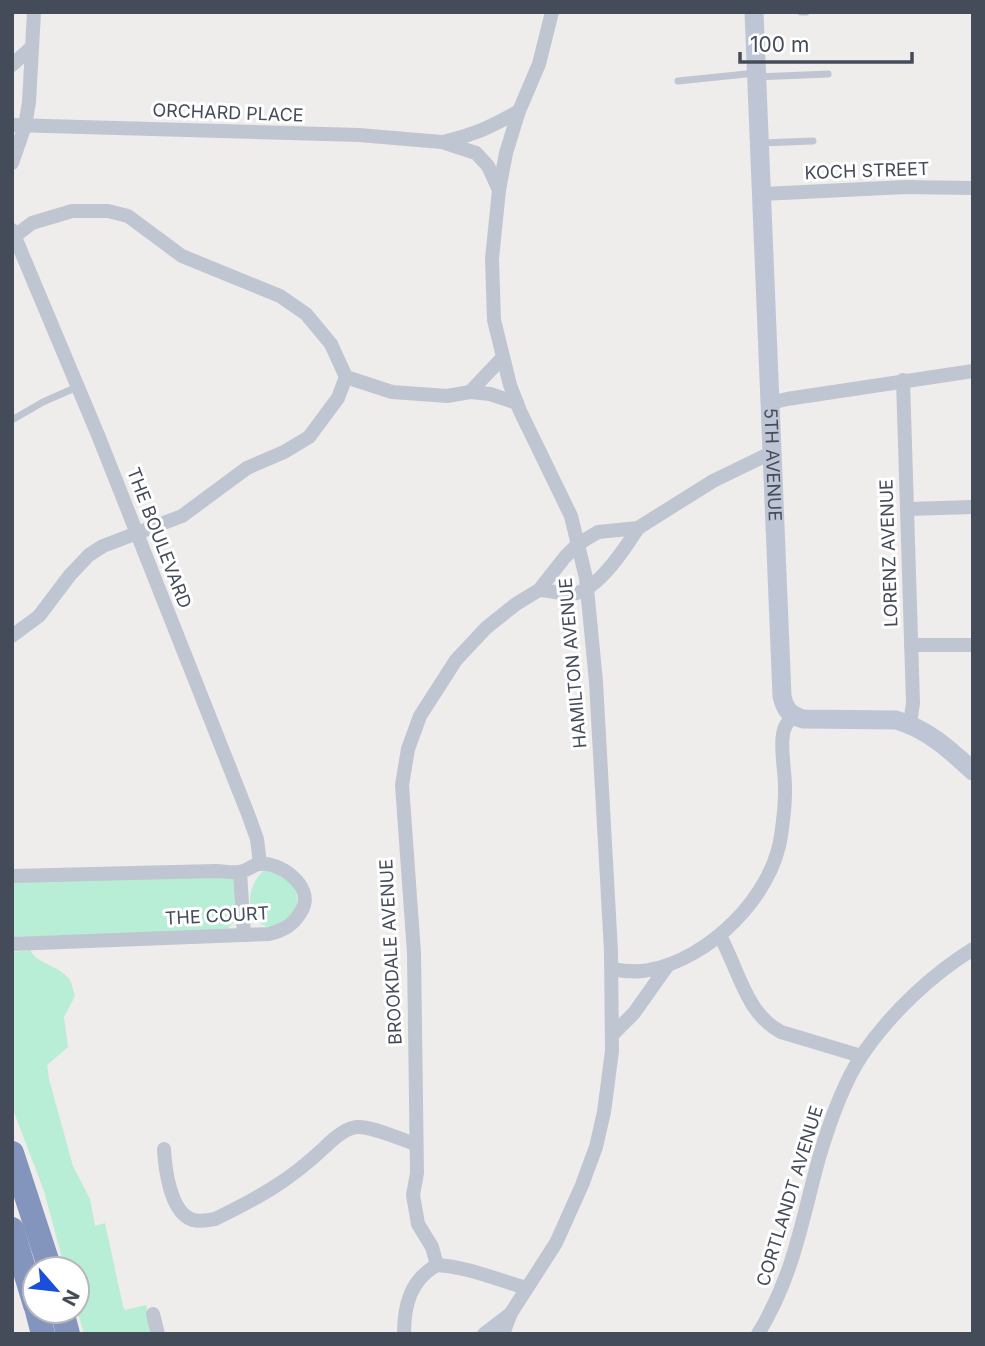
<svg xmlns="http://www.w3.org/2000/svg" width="985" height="1346" font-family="Inter,sans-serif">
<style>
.green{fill:#b9eed6}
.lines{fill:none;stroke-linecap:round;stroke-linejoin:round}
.lane{stroke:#bfc6d2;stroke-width:7}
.street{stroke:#bfc6d2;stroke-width:14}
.secondary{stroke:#bec6d6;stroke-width:19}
.highway{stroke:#8395bc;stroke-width:24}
.labels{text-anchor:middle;stroke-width:6;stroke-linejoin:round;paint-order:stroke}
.street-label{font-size:18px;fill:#454c59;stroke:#fff}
</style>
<rect width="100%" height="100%" fill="#efecec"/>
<!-- green -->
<g class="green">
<path d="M266,869C292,882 302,885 295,915L270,928C243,920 245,884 266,869Z"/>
<path d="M231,877L235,882C236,899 242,922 224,931L12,937V882Z"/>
<path d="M30,950C38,965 59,965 69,979C72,983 73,990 75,996L64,1017L68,1047L47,1065L49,1079L73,1166L90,1199L95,1226L105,1223L123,1306L125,1310L146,1305L154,1334H84L77,1310V1269H65L44,1191L12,1107V952Z"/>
</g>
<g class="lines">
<!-- lane -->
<g class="lane">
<polyline points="801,12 806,12"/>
<polyline points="758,77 828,74"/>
<polyline points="678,81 756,73"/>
<polyline points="761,143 813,141"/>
<polyline points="12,420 43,402 77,387"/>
</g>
<!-- street -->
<g class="street">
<polyline points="12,65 32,47"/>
<polyline points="12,125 359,135 442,142 476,153 488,166 499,190"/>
<path d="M446,141C474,135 495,125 519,111"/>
<polyline points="12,163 25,126 29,102 34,12"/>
<polyline points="762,194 906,187 973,188"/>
<polyline points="12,230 98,435 248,814 257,839 260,864"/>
<polyline points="15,236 32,223 72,211 108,211 128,216 182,256 280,296 306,314 331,344 346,377 392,392 447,396 470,392 490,394 517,403"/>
<polyline points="903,380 913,703 910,724"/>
<polyline points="470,392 503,357"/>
<polyline points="771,403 787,399 973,371"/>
<polyline points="908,509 973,507"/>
<path d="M539,590C551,590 565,596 577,593C600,587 626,547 638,528"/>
<polyline points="12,636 39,616 70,575 89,555 103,546 182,516 247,468 284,452 309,437 338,398 346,377"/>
<polyline points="911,645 973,645"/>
<polyline points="240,872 244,935"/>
<path d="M12,876L216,871C223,871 231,873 238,872C246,872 252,865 259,864C280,861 313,886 303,908C295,924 285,930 269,934L12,944"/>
<path d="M720,936C738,968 746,1014 781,1032L861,1056"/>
<path d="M612,969C624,971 637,973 649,970C709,959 772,897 781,836C783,822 785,807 785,793C786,774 780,753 783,734C784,727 788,721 793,716"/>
<polyline points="613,1034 634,1013 668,965"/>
<path d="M164,1149C165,1168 170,1213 193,1220C200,1222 208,1220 215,1219C260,1197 289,1181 325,1147C333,1139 346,1128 357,1127C372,1126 400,1139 415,1144"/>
<polyline points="437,1265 432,1247 418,1224 413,1195 417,1173 414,953 402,785 408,749 420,716 456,660 486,628 516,604 539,590 565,557 578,544 598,532 638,528 713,481 773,452"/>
<path d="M437,1265C469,1267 497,1280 527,1288"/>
<polyline points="153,1314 158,1334"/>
<path d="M404,1334C404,1306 410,1280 437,1265"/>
<polyline points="484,1334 510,1314"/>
<polyline points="503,1334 511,1313 556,1243 582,1185 596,1147 604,1112 612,1051 611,951 596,682 586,578 571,516 520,411 510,385 494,320 492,259 499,190 506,153 519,111 539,64 552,12"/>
<path d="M758,1334C794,1275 801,1223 819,1158C829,1124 842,1085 862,1055C890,1014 931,975 973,949"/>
</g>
<!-- secondary -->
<path class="secondary" id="s1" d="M754,12L782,696C785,710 790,715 803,719L896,720C927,729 949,749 973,771"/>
<!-- highway -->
<g class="highway">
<polyline points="12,1153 50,1269"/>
<polyline points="12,1229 35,1305"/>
<polyline points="37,1311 43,1334"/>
<polyline points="62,1311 68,1334"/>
</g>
</g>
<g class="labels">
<!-- street labels -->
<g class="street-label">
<text transform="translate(228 113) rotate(2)" y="6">ORCHARD PLACE</text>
<text transform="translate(867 171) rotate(-2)" y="6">KOCH STREET</text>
<text dy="6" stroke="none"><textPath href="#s1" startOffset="453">5TH AVENUE</textPath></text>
<text transform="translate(159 538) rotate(69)" y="6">THE BOULEVARD</text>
<text transform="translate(889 553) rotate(-92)" y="6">LORENZ AVENUE</text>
<text transform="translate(573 663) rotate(-95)" y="6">HAMILTON AVENUE</text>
<text transform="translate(217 916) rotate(-3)" y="6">THE COURT</text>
<text transform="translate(391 952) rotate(-93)" y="6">BROOKDALE AVENUE</text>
<text transform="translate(790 1196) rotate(-73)" y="6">CORTLANDT AVENUE</text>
</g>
</g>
<!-- border -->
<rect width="985" height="1346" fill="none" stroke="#454c59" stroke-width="28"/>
<!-- north arrow -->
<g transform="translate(56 1290) rotate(118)"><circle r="33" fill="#ffffff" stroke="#b5b7bd" stroke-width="2"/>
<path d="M0-5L12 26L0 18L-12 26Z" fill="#194fdc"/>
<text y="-10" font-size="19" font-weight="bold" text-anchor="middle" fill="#454c59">N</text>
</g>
<!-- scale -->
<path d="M740 52v10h172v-10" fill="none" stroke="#454c59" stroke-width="3.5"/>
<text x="750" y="52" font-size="21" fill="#454c59" stroke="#ffffff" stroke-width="5" paint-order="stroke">100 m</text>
</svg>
